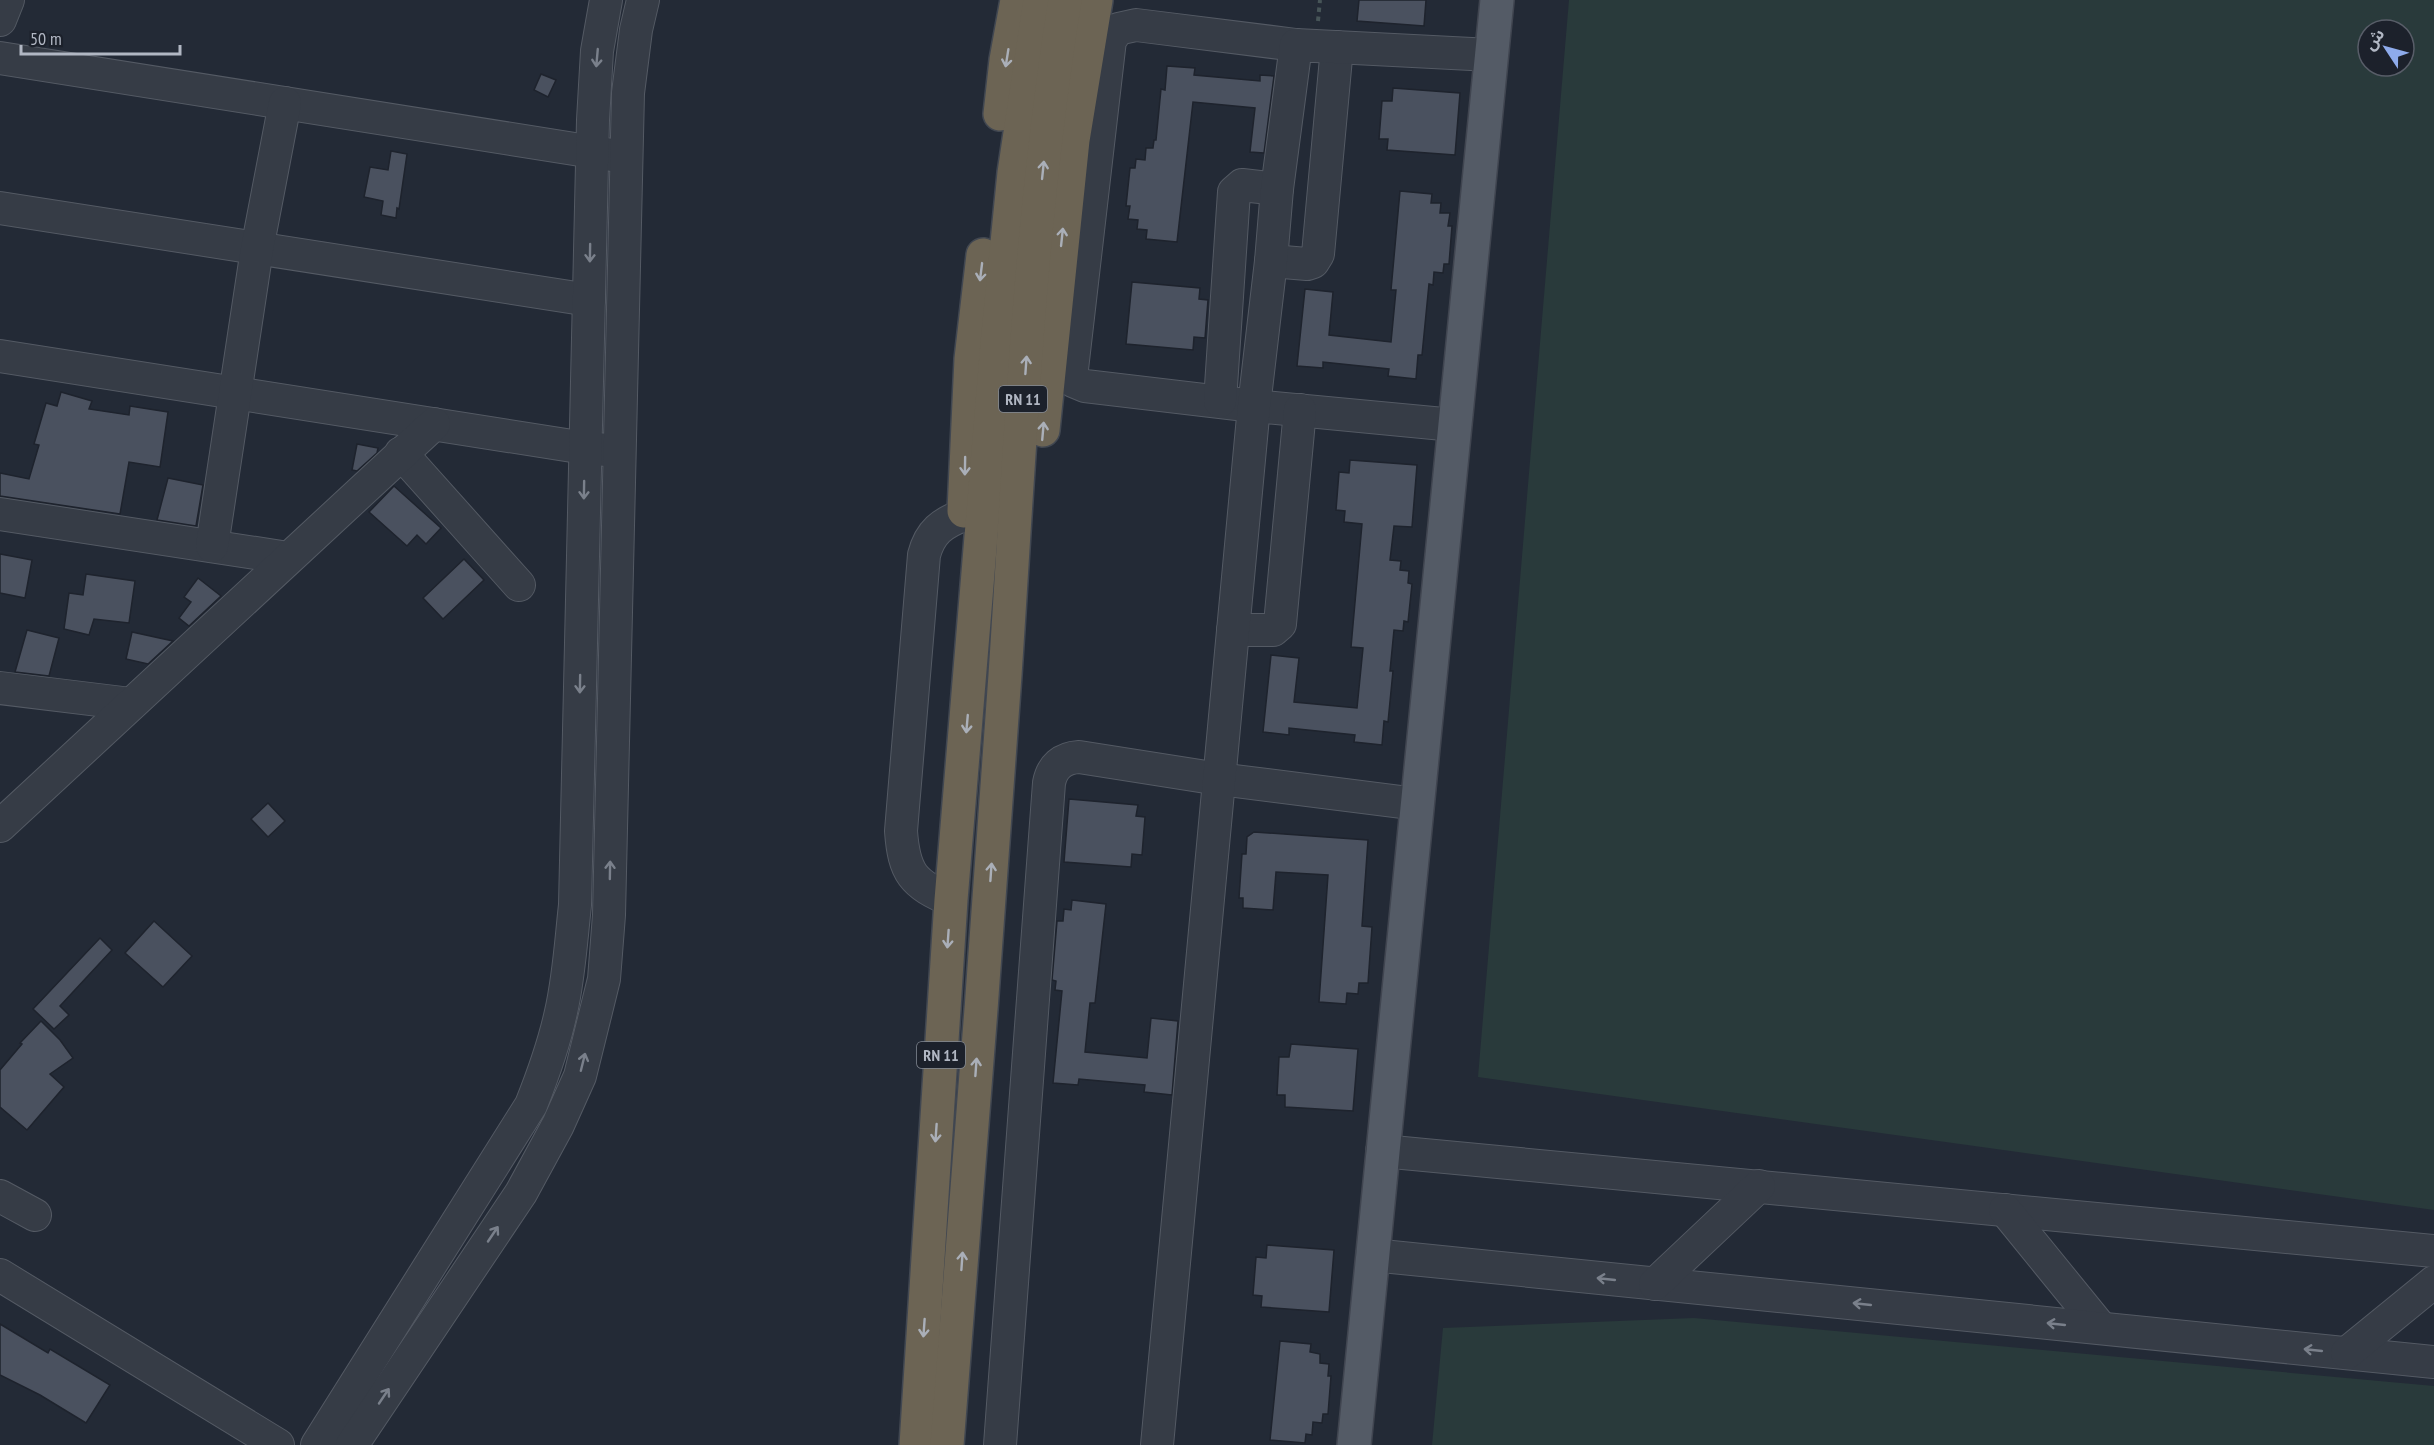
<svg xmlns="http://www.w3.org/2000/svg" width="2434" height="1445" font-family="'PT Sans Narrow','Noto Sans Arabic',sans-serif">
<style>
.green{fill:#293a3b;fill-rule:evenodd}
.building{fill:#4a515f;stroke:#1e232d;stroke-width:1.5}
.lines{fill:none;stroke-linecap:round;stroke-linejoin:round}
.minor-casing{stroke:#545a64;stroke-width:34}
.major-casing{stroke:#404550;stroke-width:36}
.highway-casing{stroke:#414751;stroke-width:36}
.path{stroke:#475558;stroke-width:4;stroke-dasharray:4.5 4.5;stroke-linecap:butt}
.minor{stroke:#363c46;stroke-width:32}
.major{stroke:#545b66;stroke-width:33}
.highway{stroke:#6c6454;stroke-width:33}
.oneway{stroke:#7a808b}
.oneway2{stroke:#aaafb8}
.labels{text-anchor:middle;stroke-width:6;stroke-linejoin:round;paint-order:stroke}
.shield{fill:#1c212b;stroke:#848a95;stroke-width:1.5}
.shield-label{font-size:16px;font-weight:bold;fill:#b1b7c3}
</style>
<rect width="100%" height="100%" fill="#232a36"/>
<!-- green -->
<g class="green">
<path d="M1569,0H2434V1210L1478,1077ZM2368,30H2404V66H2368Z"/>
<polygon points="1694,1318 2434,1386 2434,1445 1432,1445 1443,1328"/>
</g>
<!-- building -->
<g class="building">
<polygon points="1359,0 1426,0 1424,26 1357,21"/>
<polygon points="1167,66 1195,68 1194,75 1260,81 1260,75 1274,76 1264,153 1250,152 1255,108 1193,102 1177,242 1146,239 1147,230 1137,229 1138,220 1128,219 1130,206 1126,206 1130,168 1135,168 1136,159 1145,160 1146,148 1153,148 1154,140 1156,140 1161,89 1165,90"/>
<polygon points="541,74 556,80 548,97 534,90"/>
<polygon points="1393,88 1460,93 1455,155 1387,150 1388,139 1379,139 1382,101 1392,101"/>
<polygon points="391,151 407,154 399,209 397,208 396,218 381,215 383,201 364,197 370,167 388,170"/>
<polygon points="1400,191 1432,194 1431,203 1441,203 1440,213 1450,213 1448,226 1452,226 1449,264 1444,264 1443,273 1434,272 1433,285 1429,284 1422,355 1418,355 1416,379 1388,376 1389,369 1323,362 1323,368 1297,366 1305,289 1333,292 1329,335 1391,342 1396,290 1391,290"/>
<polygon points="1132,282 1200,288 1199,299 1208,300 1205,338 1194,337 1193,350 1126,344"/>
<polygon points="61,392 92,401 89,409 129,415 130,406 168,412 160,467 129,462 120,514 0,496 0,473 29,479 39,445 34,444 46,403 57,406"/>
<polygon points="357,444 378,448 377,453 357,471 352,470"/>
<polygon points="1350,460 1417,465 1412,527 1394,526 1390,560 1401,561 1400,570 1409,571 1408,583 1412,584 1408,622 1404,621 1403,631 1394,630 1390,671 1393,671 1388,722 1384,721 1382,745 1354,742 1355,735 1289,728 1289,735 1263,732 1271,655 1299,658 1294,702 1357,708 1363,648 1351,647 1362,524 1344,522 1345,511 1336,510 1339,472 1349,473"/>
<polygon points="168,478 203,485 196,526 157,520"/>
<polygon points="394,486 441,528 426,544 417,535 407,546 369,512"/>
<polygon points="0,554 32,560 25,598 0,593"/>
<polygon points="464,559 484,580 443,619 423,598"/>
<polygon points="86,574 135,581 129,623 94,619 89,635 64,629 69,593 83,595"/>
<polygon points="198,578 221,596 189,626 179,618 191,602 184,597"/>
<polygon points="27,630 59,638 49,676 15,672"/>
<polygon points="132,632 173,641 148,664 126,659"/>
<polygon points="1069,799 1138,805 1136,816 1145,817 1142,855 1132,854 1131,867 1064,862"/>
<polygon points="268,803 285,821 268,837 251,819"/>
<polygon points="1254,832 1368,840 1362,926 1372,927 1368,983 1359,983 1358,994 1347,993 1346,1004 1319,1002 1328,875 1276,872 1273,910 1243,908 1243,898 1239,898 1242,854 1246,854 1247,837"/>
<polygon points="1072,900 1106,904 1095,1003 1090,1003 1085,1052 1147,1058 1151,1018 1178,1021 1172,1095 1144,1092 1145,1085 1079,1079 1078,1085 1053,1083 1062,991 1055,990 1056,981 1052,980 1057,921 1063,921 1064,909 1071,910"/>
<polygon points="154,921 192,956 163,987 125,953"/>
<polygon points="100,938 112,950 60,1006 69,1015 54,1029 33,1009"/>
<polygon points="41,1021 60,1040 73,1058 50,1074 64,1087 27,1130 0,1107 0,1070 22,1044 20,1043"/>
<polygon points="1291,1044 1358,1049 1353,1111 1285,1107 1285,1095 1277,1095 1279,1057 1289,1057"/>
<polygon points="1267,1245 1334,1250 1329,1312 1261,1307 1262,1296 1253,1295 1256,1257 1266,1258"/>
<polygon points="0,1324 48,1353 50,1349 110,1385 86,1423 40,1395 0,1375"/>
<polygon points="1280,1341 1311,1344 1310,1352 1320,1354 1320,1363 1329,1364 1328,1376 1331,1376 1328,1414 1323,1414 1322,1423 1313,1422 1312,1435 1306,1434 1305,1443 1270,1440"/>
</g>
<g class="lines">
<!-- minor casing -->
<g class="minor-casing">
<g id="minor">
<polyline points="0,20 8,0"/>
<polyline points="1296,45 1136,25 1118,29 1110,40 1072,369 1073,381 1085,386 1254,406 1454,425"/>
<polyline points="0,58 612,155"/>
<polyline points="0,208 589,300"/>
<polyline points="1271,261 1307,264 1313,262 1318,254 1337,47"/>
<polyline points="0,356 585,448 607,450"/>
<polyline points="1220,401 1234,192 1242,185 1277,189"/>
<polyline points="401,453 519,585"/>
<polyline points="0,514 288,558"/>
<polyline points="212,546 257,249 285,103"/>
<polyline points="1233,630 1273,630 1280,624 1300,410"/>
<polyline points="0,688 131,704"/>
<polyline points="0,826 434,424"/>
<path d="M951,900C913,884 904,873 901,831L924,555C930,532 942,523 964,515"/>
<polyline points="1382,1151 2434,1251"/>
<polyline points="0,1196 35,1215"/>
<polyline points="2005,1210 2101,1328"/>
<polyline points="1372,1255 2434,1362"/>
<polyline points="0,1275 278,1445"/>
<polyline points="1655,1284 1759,1186"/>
<polyline points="2347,1353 2434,1282"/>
<path d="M317,1445L531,1105C543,1075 554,1044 561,1012C569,977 571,941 575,905L593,120L597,51L606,0"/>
<polyline points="352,1445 521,1193 558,1125 580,1076 604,979 609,915 628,93 636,30 643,0"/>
<path d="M1000,1445L1049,783C1052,767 1062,758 1079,757L1219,779L1417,804"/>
<polyline points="1157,1445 1254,406 1271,261 1277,189 1296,45 1491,55"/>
</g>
</g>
<!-- major casing -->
<g class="major-casing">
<polyline id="major" points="1354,1445 1497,0"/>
</g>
<!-- highway casing -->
<g class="highway-casing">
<g id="highway">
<polyline points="1000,114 1006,60 1017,0"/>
<polyline points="1043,430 1073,140 1096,0"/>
<polyline points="964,511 971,359 983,255"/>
<polyline points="916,1445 951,900 997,343 1014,173 1040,0"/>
<path d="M947,1445C967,1188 988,932 1005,675C1020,450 1029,223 1065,0"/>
</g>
</g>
<!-- path -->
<polyline class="path" points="1318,21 1320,0"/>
<!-- minor -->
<use href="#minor" class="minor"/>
<!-- major -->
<use href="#major" class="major"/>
<!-- highway -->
<use href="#highway" class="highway"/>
</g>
<!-- one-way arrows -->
<defs><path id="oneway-shaft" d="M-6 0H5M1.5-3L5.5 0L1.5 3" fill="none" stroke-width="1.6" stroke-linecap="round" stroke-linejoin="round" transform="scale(1.5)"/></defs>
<g class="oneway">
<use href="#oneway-shaft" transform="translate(597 58) rotate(95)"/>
<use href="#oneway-shaft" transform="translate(590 253) rotate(91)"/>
<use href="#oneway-shaft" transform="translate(584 490) rotate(91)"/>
<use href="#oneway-shaft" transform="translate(580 684) rotate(91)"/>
<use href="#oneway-shaft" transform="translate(610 870) rotate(-89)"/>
<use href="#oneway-shaft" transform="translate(583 1062) rotate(-76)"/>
<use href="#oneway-shaft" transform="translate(493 1234) rotate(-56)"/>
<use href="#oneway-shaft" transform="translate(1606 1279) rotate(-174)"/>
<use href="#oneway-shaft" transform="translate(1862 1304) rotate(-174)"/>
<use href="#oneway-shaft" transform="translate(2056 1324) rotate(-174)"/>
<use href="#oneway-shaft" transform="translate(2313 1350) rotate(-174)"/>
<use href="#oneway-shaft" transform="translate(384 1396) rotate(-56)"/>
</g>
<g class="oneway2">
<use href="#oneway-shaft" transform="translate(1007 58) rotate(99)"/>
<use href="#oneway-shaft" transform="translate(1043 170) rotate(-84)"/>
<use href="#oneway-shaft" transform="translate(1062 237) rotate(-84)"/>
<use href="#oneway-shaft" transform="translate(981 272) rotate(97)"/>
<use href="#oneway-shaft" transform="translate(1026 365) rotate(-86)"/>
<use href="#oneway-shaft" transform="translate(1043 431) rotate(-85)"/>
<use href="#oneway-shaft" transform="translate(965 466) rotate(91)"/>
<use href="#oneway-shaft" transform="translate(967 724) rotate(95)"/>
<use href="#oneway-shaft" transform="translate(991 872) rotate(-86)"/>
<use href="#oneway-shaft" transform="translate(948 939) rotate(94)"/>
<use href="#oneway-shaft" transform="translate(976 1067) rotate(-86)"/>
<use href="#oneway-shaft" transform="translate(936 1133) rotate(94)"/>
<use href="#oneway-shaft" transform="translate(962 1261) rotate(-86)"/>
<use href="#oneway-shaft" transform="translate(924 1328) rotate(94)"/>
</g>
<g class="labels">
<!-- shield labels -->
<g class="shield">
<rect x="999" y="386" width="48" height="26" rx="4.5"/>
<rect x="917" y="1042" width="48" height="26" rx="4.5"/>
</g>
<g class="shield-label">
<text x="1023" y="405">RN 11</text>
<text x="941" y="1061">RN 11</text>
</g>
</g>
<!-- north arrow -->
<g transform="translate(2386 48) rotate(306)"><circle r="28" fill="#1c212b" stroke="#585d68" stroke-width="1.5"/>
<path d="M0-4.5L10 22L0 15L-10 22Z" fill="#8eabeb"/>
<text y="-9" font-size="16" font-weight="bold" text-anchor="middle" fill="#b1b7c3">ش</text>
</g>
<!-- scale -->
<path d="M21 45v9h159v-9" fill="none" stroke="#b1b7c3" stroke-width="3"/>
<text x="30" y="45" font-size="18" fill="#b1b7c3" stroke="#1c212b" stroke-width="4.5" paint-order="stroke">50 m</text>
</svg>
